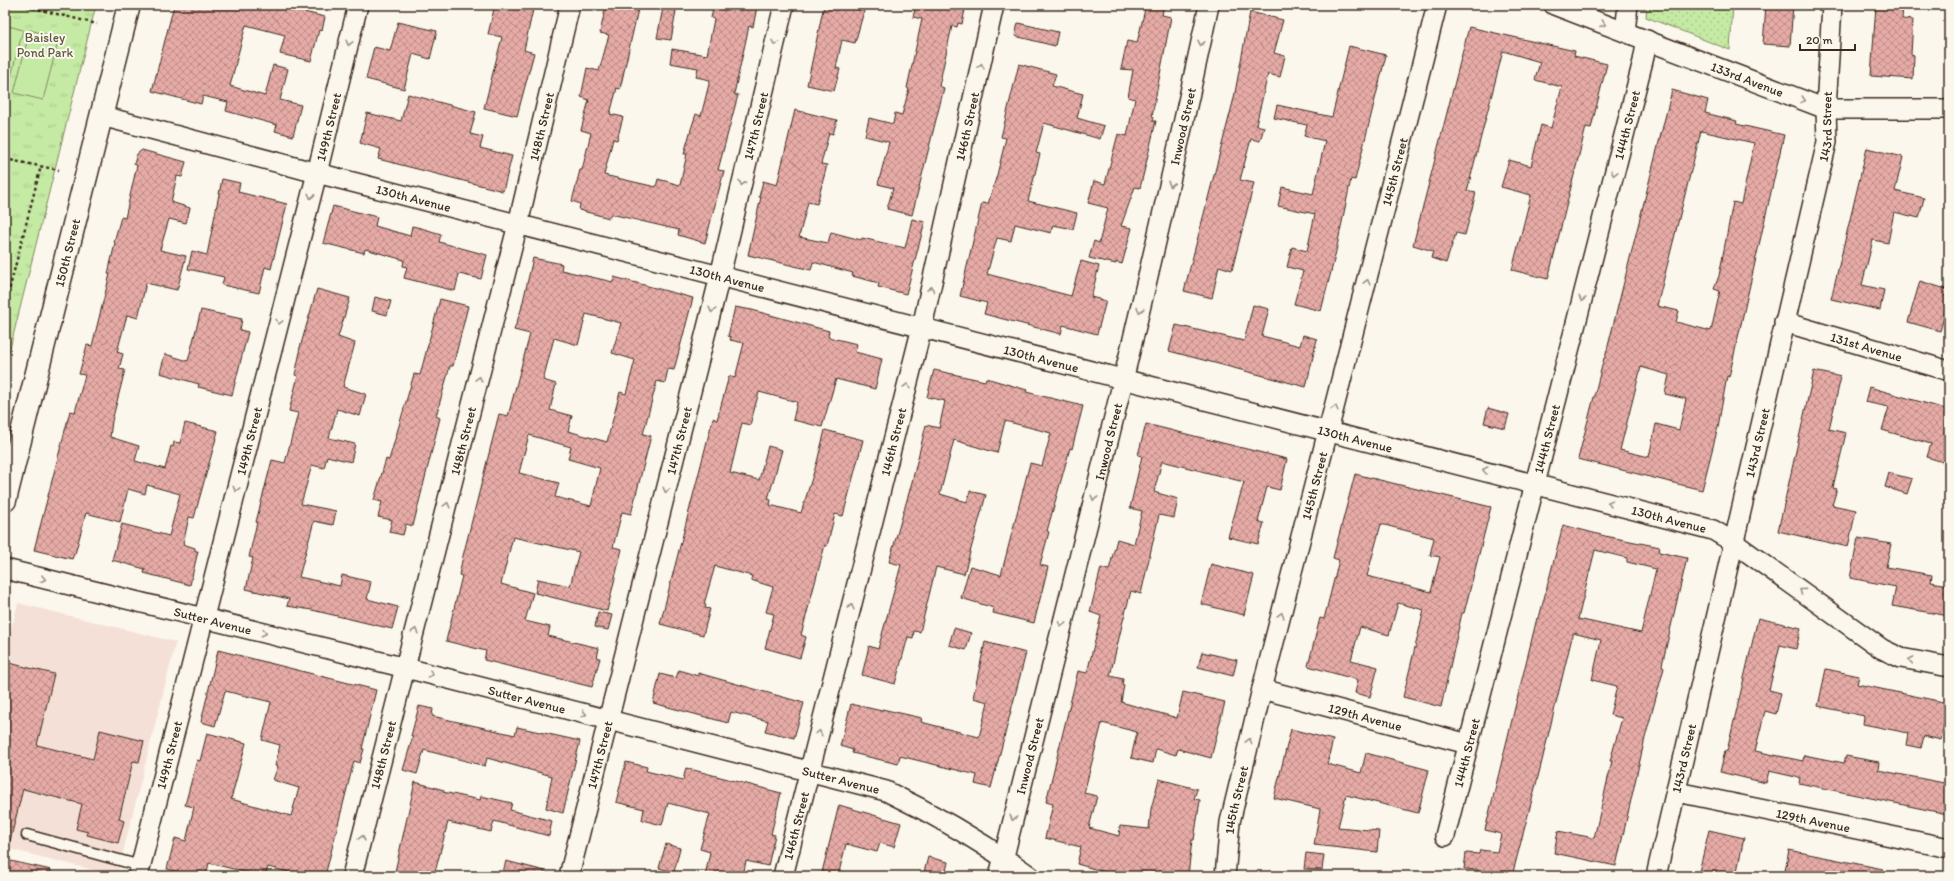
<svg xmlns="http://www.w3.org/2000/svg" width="1954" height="881" font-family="Itim,sans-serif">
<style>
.built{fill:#f5e0d7}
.grass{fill:url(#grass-dots);stroke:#808a61}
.park{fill:url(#park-tufts);stroke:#808a61}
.garden{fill:#c5eaa4;stroke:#808a61}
.building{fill:url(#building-cross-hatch);stroke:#3b2a1e;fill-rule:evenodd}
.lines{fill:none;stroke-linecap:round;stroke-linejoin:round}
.lane-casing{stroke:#3b2a1e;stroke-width:13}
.street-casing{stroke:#3b2a1e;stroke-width:22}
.secondary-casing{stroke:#3b2a1e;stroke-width:25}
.path{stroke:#3b2a1e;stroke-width:2.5;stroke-dasharray:3 3;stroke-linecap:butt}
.lane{stroke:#fbf7ec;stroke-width:10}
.street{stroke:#fbf7ec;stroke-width:19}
.secondary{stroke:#fbf7ec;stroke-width:22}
.oneway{stroke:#9b9085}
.labels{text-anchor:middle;stroke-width:4;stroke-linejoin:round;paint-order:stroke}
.park-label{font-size:13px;fill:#5e5a40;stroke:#fbf7ec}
.street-label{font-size:13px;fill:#3b2a1e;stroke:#fbf7ec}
</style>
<defs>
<pattern id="grass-dots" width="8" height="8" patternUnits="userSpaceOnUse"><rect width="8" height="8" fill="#c5eaa4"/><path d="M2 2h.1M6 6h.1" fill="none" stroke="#aac98d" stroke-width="1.8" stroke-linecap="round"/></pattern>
<pattern id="park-tufts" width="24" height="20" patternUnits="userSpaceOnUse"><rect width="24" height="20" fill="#c5eaa4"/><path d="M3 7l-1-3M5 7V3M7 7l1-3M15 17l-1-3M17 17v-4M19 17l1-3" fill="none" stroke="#aac98d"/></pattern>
<pattern id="building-cross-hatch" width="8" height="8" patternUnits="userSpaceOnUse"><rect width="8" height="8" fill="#e6aba7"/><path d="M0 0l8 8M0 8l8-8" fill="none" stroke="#bc8b87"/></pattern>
</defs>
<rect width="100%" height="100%" fill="#fbf7ec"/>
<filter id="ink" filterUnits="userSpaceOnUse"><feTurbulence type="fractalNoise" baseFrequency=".025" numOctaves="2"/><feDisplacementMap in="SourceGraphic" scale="8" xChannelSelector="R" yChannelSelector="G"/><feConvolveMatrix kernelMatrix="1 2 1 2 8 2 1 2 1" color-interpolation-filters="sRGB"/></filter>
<g filter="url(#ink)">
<!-- built -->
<polygon class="built" points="18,603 176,642 117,876 5,848 5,653"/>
<!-- grass -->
<polygon class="grass" points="1647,5 1733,5 1730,50 1646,17"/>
<!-- park -->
<polygon class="park" points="5,5 96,5 5,368"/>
<!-- garden -->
<g class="garden">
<polygon points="5,25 23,30 7,92 5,91"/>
<polygon points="30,30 59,38 43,100 14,93"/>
</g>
<!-- building -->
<g class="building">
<polygon points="174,5 217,5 229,8 230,5 275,5 325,17 322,31 319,30 311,61 280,54 285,35 246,25 241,43 230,86 265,96 273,65 288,69 280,100 301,105 293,136 275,131 277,125 226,111 228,102 203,96 201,104 152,91"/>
<polygon points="495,5 534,5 524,50 534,53 517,116 484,108 502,37 488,34"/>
<polygon points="606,5 639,5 620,89 617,88 610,114 623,117 617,140 613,139 604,175 656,187 658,179 680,185 687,154 684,154 691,129 696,114 701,116 710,80 696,77 698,68 670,63 672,49 707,55 714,19 711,18 714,5 747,5 757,7 753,27 749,26 734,94 738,95 718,170 724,171 705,243 678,235 679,230 611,214 609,218 579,210 580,204 572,201 580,170 582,170 591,133 581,130 589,100 581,97 587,68 599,71 609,35 600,33"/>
<polygon points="824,5 841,5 864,11 855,43 842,40 836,68 840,69 834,91 807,85"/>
<polygon points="916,5 966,5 962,24 958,23 957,27 952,26 939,86 944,88 912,215 887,209 893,188 878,184 889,142 865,136 869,118 893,124 895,113 902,115 909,89 907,88 922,19 913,17"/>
<polygon points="1146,5 1164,5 1162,15 1171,17 1152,116 1154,117 1153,121 1156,121 1144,172 1140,188 1135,187 1121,226 1132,228 1122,264 1116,262 1116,264 1089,258 1094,241 1099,243 1108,208 1088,203 1094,181 1105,184 1118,134 1127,136 1135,99 1128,97 1133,70 1121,69 1127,41 1137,43"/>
<polygon points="1766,5 1793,5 1790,46 1763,44"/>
<polygon points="1876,5 1903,5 1902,19 1913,20 1911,54 1914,55 1913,79 1871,76"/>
<polygon points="663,8 676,11 671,40 657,38"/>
<polygon points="1250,12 1283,20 1274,53 1285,56 1280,77 1268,74 1256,125 1264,127 1260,141 1251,139 1240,180 1254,183 1232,270 1219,266 1212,298 1184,291 1234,98"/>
<polygon points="398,22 437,31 430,59 413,54 404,89 366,79 374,47 390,51"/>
<polygon points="1018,23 1058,32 1055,46 1015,36"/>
<polygon points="1469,27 1575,51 1574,56 1607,64 1591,128 1586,127 1548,279 1512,270 1531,195 1501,187 1509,160 1531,166 1541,125 1551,128 1562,87 1535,80 1540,62 1503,51 1467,191 1476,193 1465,235 1456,233 1446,263 1431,258 1433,251 1413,245"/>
<polygon points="1349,46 1386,55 1355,180 1351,179 1335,256 1321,311 1294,304 1303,271 1287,267 1292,247 1307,251 1315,214 1278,206 1282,187 1313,194 1325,141 1304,136 1307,125 1274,118 1277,105 1332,117"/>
<polygon points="1019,64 1056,74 1052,86 1083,94 1077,118 1104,126 1100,139 1044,123 1036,153 1040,154 1028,201 1077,213 1073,229 1053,225 1051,233 1015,224 1011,241 997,238 987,274 1071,296 1081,261 1099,266 1091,297 1106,301 1097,334 1063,325 1061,334 984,314 987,303 960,296 982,203 988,204 997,175 1006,138 1001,137"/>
<path d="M1672,90L1708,100L1705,113L1737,121L1736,124L1784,135L1729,377L1727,376L1718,427L1702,490L1578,459L1604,358H1605ZM1701,131L1754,143L1741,204L1733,202L1719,276L1714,289L1720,291L1711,331L1676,322L1679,311L1657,306ZM1641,367L1669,375L1665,394L1686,399L1679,430L1656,424L1649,457L1620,450Z"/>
<polygon points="408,94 476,112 470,134 483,137 480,148 512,156 503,191 378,159 381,149 360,143 367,113 401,121"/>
<polygon points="795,110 837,120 833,134 829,133 821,164 827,165 817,204 808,202 799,237 828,243 831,232 861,240 862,238 905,248 912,219 925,222 906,294 878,287 879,283 852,276 853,273 813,262 811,270 748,255 761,197 759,197 763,181 777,185"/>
<polygon points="1867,148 1903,157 1895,191 1924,198 1919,218 1894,212 1888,243 1873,240 1862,285 1884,290 1880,310 1831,299"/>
<polygon points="142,150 186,162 182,177 177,176 171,202 190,208 186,223 169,219 160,250 186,256 177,290 146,283 138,318 127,315 117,352 123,354 119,369 125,370 112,421 110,437 139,446 135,461 165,469 171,446 173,447 174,442 180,443 185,423 218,431 194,518 189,517 183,544 195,548 195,551 198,551 190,585 144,573 145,569 112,560 122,524 169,536 180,494 147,485 145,494 128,489 120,522 86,513 75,554 74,554 72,559 34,550 70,411 75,412 85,375 79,374 87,345 92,346 110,274 108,274 115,243 114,242 121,217 125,218 137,165 134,164 137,154"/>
<polygon points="222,179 240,183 238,192 287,204 271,269 265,267 259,293 222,285 224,277 188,269 192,251 207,255"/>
<polygon points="333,206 377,217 375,226 410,236 412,226 421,228 441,234 439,242 487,255 481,279 459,274 455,291 404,278 407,267 403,266 404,260 365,249 364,253 323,243"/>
<path d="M533,258L562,264L561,270L613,282L614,277L693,298L674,370L668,369L665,383L657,381L643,434L651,436L631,514L622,512L613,547L622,549L607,611L535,593L538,579L570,586L579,552L513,537L501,584L533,593L525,621L550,627L548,636L599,648L597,658H600L592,687L484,660L486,651L446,641L462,576L459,575L463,556L499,414L508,416L530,334L514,330L521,310ZM586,314L621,323L612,353L635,360L626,394L620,392L607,442L568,431L572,416L550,410L556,384L543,380L554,338L578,345ZM529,435L571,447L568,459L600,468L591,506L555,497L559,483L519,473Z"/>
<polygon points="1920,281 1949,290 1949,300 1940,331 1908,322"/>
<polygon points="317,289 350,298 338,337 355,343 343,387 366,394 360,416 337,409 329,438 355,444 351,462 327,456 324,468 312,465 301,504 336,511 333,525 314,521 299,577 340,586 342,575 371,582 367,599 398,607 392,629 312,610 287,606 289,599 246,589 253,558 249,557 257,522 256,522 272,460 285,463 298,413 289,411 298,376 295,375 300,352 299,351"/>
<polygon points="375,297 391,301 387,315 372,311"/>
<polygon points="440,299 468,306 453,366 450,366 436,416 440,418 413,526 406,524 403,535 389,532 392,520 378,517 382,502 374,500 386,459 389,460 414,374 420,375"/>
<polygon points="1253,305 1269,309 1262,336 1300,346 1303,335 1317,339 1306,387 1169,351 1176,325 1244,341"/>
<polygon points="735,307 752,310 829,331 828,337 857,344 855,352 882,359 875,389 836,379 822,427 793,420 797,402 759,392 750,425 742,423 730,473 759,480 768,446 782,450 768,499 771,500 770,505 801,513 817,462 825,430 863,440 843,516 835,514 827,546 825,545 801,635 806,637 800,658 765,648 774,614 766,612 773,587 751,580 752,576 715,566 704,604 706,605 705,608 710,609 703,635 660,624 713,418 717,420 729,376 735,378 744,343 730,340 731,337 728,336"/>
<polygon points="201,310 242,319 240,330 248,332 232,395 198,387 199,384 160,373 165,354 188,361"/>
<polygon points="934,370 985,381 986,378 1027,390 1026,392 1083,406 1072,449 1070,448 1047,531 1049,532 1040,565 1048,567 1034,623 993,613 994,608 961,598 970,566 1001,575 1030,463 1042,466 1051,433 1005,421 997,453 954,440 940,494 967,502 970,491 986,495 964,574 936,567 920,632 914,631 913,638 908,637 895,684 862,675 869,646 878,649 894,591 901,565 889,562 911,486 926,425 939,428 945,401 927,397"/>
<polygon points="1814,371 1841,377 1829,429 1846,433 1833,488 1837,489 1832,505 1856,510 1848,547 1778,531"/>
<polygon points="1869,387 1949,410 1949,464 1927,457 1931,444 1882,430 1889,407 1865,402"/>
<polygon points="1488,408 1509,414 1505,428 1484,423"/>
<polygon points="1146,424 1287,459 1280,490 1267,487 1258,522 1264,523 1258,544 1228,537 1244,482 1162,461 1154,492 1178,499 1174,518 1159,515 1141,594 1131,591 1123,621 1110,676 1123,679 1122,685 1124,685 1121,702 1177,718 1183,692 1225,702 1211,758 1178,749 1176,755 1156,749 1153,763 1131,758 1137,732 1102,723 1084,793 1097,796 1089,828 1119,836 1120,826 1149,829 1151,809 1159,779 1197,789 1194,799 1200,800 1194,840 1192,840 1188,876 1129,876 1112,874 1077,864 1081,847 1045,838 1053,804 1046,802 1078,671 1087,673 1101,616 1090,612 1101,568 1109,570 1117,539 1134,544 1142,511 1130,508 1142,456 1138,455"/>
<polygon points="1889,473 1912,479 1907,494 1885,487"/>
<path d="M1355,474L1491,507L1464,613H1462L1441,707L1403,697L1424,610L1398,603L1389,635L1360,627L1351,660L1378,667L1370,697L1355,693L1358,680L1308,666L1320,618L1324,619L1339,560L1333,558ZM1381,524L1434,538L1430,555L1440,557L1431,592L1367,576Z"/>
<path d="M1563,525L1605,536L1660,547L1659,552L1687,558L1662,665L1664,668L1645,738L1616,866L1554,853L1558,831L1594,838L1612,761H1610L1622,718L1610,715L1617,686L1592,680L1601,640L1573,633L1540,769L1512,876H1478V870L1464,869L1466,853L1479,854L1480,850L1497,852L1501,834L1485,830L1537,618H1539ZM1595,550L1627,558V562L1656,569L1641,633L1578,619Z"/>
<polygon points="1858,538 1891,544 1886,567 1932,575 1931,582 1949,585 1949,616 1892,606 1896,587 1850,578"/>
<polygon points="1211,564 1254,575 1244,615 1201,604"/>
<polygon points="598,612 612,615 608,630 595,627"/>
<polygon points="1758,618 1801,628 1796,649 1780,645 1769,690 1781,693 1776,714 1765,711 1755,751 1803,761 1804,755 1844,763 1846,756 1879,762 1878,770 1949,784 1949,806 1947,814 1799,783 1800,778 1769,771 1766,783 1720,772 1725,751 1727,751"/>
<polygon points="954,628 971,633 966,650 949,645"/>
<polygon points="985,642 1026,653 991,788 975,784 977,775 900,756 898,764 852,753 853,750 840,746 851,704 882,711 882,709 922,718 921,722 979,737 988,702 973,698"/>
<polygon points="218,650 376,690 362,749 364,749 360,763 354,761 325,876 295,876 296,874 268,867 265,876 248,876 249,873 209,863 206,876 194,876 167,869 175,838 186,841 194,807 185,805 197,760 200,761 207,733 246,743 231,799 291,816 299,788 273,780 278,766 275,766 280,745 262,740 271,702 225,691 215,726 201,722"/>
<polygon points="1202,652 1237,660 1233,676 1198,667"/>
<polygon points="9,663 54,674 37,745 93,759 100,730 144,741 139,762 133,761 119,819 124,821 118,843 87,835 88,832 76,829 82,804 23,789 10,841 5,840 5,677"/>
<polygon points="1826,669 1859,676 1857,684 1948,703 1941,740 1924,736 1921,748 1906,745 1908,733 1863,724 1864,716 1818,706"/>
<polygon points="679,670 698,676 698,673 804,703 794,738 765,731 768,721 731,712 728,723 653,703 660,674 676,678"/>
<polygon points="419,706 433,709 432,716 515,735 517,727 580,741 563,813 546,808 552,776 487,758 485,766 424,750 417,774 403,770 413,736 411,736"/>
<polygon points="1291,729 1333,740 1327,764 1361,773 1366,753 1429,770 1418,813 1346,795 1338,827 1379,831 1377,852 1314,845 1320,809 1274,798"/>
<polygon points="626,762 647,767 646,771 683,780 686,768 781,793 771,834 775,835 768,866 746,861 743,876 705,876 710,852 700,849 710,814 668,803 662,825 642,820 644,809 616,802"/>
<polygon points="415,782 444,790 443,792 480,800 481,796 512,803 510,810 552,821 549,836 494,821 491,832 448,822 434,876 394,876"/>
<polygon points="839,805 901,823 894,847 880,843 877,852 846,844 838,876 821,876"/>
<polygon points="1709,830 1744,838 1736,876 1698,876"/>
<polygon points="666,844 680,848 674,872 659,868"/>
<polygon points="1789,850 1883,869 1883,876 1784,876"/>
<polygon points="1306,853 1324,855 1322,870 1304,869"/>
<polygon points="928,857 948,862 945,876 923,876"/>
<polygon points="11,861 51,870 50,876 7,876"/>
<polygon points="506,861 545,871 545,876 502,876"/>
</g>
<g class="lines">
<!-- lane casing -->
<g class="lane-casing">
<polyline id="lane" points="27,835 141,866"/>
</g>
<!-- street casing -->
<g class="street-casing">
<g id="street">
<path id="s1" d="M1554,5L1826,109H1949"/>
<polyline points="1625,32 1628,5"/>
<path id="s2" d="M102,116L317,173L1713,530L1733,542L1882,649L1901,658L1949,667"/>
<path id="s3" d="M1784,322L1949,371"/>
<path id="s4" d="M5,569L406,668L886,791C936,815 985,844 1030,876"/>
<path id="s5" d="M1262,689L1468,744"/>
<path id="s6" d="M1677,792L1949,848"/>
<path id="s7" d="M1445,836L1643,61L1647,40"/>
<path id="s8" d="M138,876L317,173L358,5"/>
<path id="s9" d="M352,876L518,224L570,5"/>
<path id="s10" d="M569,876L720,276L784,5"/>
<path id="s11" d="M783,876L922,327L994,5"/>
<path id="s12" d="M999,876C1072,586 1147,297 1209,5"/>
<path id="s13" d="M1225,876L1230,822L1262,689L1437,5"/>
<path id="s14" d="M1656,876L1827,142L1826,109L1832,5"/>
</g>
</g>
<!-- secondary casing -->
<g class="secondary-casing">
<g id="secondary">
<path id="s15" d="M5,500L129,5"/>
</g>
</g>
<!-- path -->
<g class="path">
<polyline points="21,5 97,24"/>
<polyline points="5,159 59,170"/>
<polyline points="5,306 41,166"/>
</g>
<!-- lane -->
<use href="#lane" class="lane"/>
<!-- street -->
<use href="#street" class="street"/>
<!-- secondary -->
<use href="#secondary" class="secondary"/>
</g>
<!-- one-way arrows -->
<defs><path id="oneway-chevron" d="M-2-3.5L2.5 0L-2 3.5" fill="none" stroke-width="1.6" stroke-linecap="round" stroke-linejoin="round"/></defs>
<g class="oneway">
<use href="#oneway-chevron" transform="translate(1603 24) rotate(21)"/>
<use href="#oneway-chevron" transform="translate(349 43) rotate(104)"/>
<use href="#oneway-chevron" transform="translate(775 43) rotate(103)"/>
<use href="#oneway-chevron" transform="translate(1201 43) rotate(102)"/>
<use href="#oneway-chevron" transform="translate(981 66) rotate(-77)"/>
<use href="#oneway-chevron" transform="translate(1803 100) rotate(19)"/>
<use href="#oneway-chevron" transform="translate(1614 173) rotate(104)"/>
<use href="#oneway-chevron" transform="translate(742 183) rotate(103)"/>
<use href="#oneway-chevron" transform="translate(1171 184) rotate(103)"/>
<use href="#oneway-chevron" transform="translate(311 196) rotate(104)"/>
<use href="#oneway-chevron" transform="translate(1367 282) rotate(-76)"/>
<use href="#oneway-chevron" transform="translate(931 289) rotate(-77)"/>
<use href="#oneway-chevron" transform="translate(1582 299) rotate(104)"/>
<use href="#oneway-chevron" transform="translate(712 310) rotate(104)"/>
<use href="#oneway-chevron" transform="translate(1140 310) rotate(103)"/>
<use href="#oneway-chevron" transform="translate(279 322) rotate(104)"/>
<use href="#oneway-chevron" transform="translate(479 379) rotate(-76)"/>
<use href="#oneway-chevron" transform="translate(907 386) rotate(-76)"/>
<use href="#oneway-chevron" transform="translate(1335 408) rotate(-76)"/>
<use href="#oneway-chevron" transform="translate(1485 470) rotate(-166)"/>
<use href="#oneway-chevron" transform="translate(236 489) rotate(104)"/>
<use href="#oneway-chevron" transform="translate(666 490) rotate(104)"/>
<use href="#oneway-chevron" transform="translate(1094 498) rotate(104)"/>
<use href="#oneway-chevron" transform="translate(1610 503) rotate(-165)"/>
<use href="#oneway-chevron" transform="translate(447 505) rotate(-76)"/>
<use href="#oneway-chevron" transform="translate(43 579) rotate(14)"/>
<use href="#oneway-chevron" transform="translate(1802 591) rotate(-144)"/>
<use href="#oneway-chevron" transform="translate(851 607) rotate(-76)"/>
<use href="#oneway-chevron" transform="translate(1281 615) rotate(-75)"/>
<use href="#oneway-chevron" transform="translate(1062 624) rotate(104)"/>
<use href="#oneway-chevron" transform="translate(415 631) rotate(-76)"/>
<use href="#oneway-chevron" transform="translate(264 633) rotate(14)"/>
<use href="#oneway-chevron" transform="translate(1911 660) rotate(-169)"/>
<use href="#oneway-chevron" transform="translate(431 674) rotate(14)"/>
<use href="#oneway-chevron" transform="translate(584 714) rotate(14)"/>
<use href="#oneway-chevron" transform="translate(819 733) rotate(-76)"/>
<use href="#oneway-chevron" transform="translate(1249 741) rotate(-76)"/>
<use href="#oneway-chevron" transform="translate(1013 818) rotate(104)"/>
<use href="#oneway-chevron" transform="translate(362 838) rotate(-75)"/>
</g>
</g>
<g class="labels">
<!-- park labels -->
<g class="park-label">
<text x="45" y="42">Baisley<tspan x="45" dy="15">Pond Park</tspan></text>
</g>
<!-- street labels -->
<g class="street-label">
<text dy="5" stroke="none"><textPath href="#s1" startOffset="207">133rd Avenue</textPath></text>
<text dy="5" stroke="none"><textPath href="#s7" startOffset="734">144th Street</textPath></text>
<text dy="5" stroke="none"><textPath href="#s10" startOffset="773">147th Street</textPath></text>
<text dy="5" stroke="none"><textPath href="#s11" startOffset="772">146th Street</textPath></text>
<text dy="5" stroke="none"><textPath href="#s12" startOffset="772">Inwood Street</textPath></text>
<text dy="5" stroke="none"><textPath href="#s14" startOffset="769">143rd Street</textPath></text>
<text dy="5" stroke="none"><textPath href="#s8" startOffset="773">149th Street</textPath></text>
<text dy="5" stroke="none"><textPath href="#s9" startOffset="773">148th Street</textPath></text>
<text dy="5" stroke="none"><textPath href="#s13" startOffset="725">145th Street</textPath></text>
<text dy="5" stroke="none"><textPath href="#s2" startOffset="322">130th Avenue</textPath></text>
<text dy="5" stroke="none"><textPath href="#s15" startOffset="255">150th Street</textPath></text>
<text dy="5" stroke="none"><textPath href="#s2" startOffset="646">130th Avenue</textPath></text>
<text dy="5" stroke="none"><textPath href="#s3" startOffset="86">131st Avenue</textPath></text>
<text dy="5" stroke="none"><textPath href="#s2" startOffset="970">130th Avenue</textPath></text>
<text dy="5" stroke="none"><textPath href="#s2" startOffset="1294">130th Avenue</textPath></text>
<text dy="5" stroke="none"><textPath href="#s7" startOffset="410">144th Street</textPath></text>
<text dy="5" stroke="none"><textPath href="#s8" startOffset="449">149th Street</textPath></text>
<text dy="5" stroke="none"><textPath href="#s9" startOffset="449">148th Street</textPath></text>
<text dy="5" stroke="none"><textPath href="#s10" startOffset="449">147th Street</textPath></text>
<text dy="5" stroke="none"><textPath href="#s11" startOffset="448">146th Street</textPath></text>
<text dy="5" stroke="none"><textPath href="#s12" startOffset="448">Inwood Street</textPath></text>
<text dy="5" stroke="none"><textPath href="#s14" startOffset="445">143rd Street</textPath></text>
<text dy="5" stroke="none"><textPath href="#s13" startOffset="401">145th Street</textPath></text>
<text dy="5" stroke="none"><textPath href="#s2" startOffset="1618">130th Avenue</textPath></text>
<text dy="5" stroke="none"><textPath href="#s4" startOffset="214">Sutter Avenue</textPath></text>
<text dy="5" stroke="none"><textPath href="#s4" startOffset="538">Sutter Avenue</textPath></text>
<text dy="5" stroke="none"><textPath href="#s5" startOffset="107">129th Avenue</textPath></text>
<text dy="5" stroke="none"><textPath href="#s7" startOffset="86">144th Street</textPath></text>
<text dy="5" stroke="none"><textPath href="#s8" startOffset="125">149th Street</textPath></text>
<text dy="5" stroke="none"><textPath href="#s9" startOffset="125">148th Street</textPath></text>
<text dy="5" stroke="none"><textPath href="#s10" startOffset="125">147th Street</textPath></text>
<text dy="5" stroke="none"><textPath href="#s12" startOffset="124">Inwood Street</textPath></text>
<text dy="5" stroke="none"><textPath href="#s14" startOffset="121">143rd Street</textPath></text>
<text dy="5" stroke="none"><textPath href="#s4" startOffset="862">Sutter Avenue</textPath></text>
<text dy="5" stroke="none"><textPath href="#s13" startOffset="77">145th Street</textPath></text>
<text dy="5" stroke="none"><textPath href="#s6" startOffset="139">129th Avenue</textPath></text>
<text dy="5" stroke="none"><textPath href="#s11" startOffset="52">146th Street</textPath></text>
</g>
</g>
<!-- margin -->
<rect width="1954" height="881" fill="none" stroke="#fbf7ec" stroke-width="20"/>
<rect x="10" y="10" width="1934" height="861" fill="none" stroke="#3b2a1e" stroke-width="1.5" filter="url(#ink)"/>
<!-- scale -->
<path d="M1800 44v6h55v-6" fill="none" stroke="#3b2a1e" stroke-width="2"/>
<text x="1806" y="44" font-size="12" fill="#3b2a1e" stroke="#fbf7ec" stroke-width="3" paint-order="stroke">20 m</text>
</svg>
